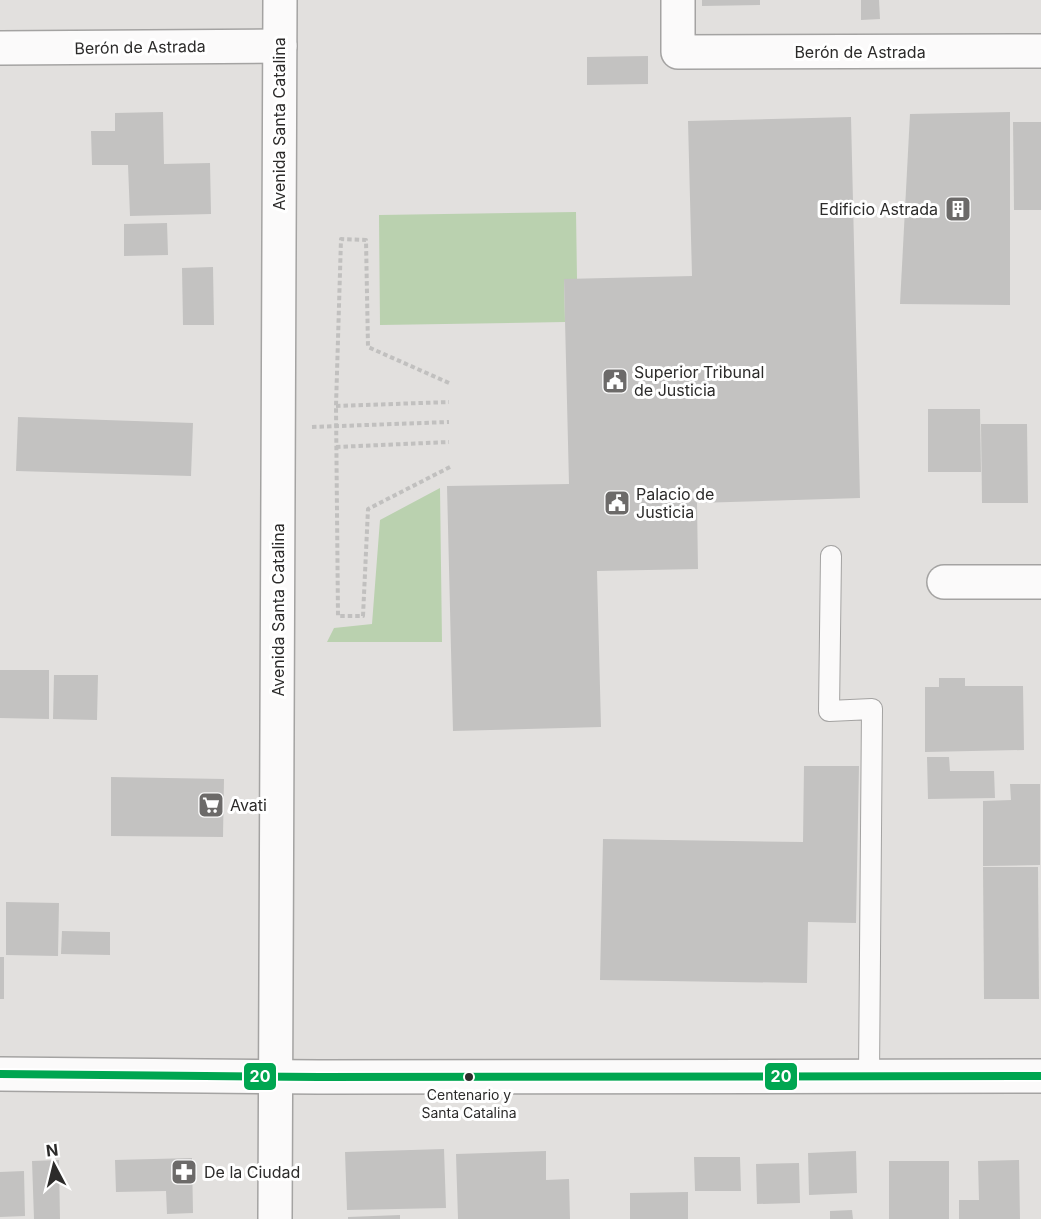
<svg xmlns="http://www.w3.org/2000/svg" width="1041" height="1219" font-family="Inter,sans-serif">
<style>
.green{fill:#bad1af}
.building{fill:#c3c2c1}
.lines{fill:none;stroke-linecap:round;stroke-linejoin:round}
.lane-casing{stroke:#a4a3a2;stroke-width:22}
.street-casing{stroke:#a4a3a2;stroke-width:36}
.primary-casing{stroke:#a4a3a2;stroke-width:36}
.path{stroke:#c1c0bf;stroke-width:4;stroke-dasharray:4.5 3;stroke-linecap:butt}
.lane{stroke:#fbfafa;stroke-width:20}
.street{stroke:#fbfafa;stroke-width:33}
.primary{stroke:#fbfafa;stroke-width:33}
.bus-1-casing{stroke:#fff;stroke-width:12}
.bus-1{stroke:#00a651;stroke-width:8}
.bus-dot{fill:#2c2b2a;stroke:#fff;stroke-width:2}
.labels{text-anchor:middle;stroke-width:6;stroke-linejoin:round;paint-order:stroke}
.bus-label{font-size:14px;fill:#2c2b2a;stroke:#fff}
.street-label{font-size:16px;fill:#2c2b2a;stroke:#fff}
.poi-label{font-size:16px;fill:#2c2b2a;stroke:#fff;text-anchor:start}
.line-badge{stroke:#fff;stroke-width:2}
.badge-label{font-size:16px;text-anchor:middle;font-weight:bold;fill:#fff}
</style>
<rect width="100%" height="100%" fill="#e2e0de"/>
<!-- green -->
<g class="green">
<polygon points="576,212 577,279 564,280 565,322 380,325 379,215"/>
<polygon points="440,488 442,642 327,642 334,628 372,624 380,520"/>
</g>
<!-- building -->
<g class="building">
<polygon points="702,0 760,0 760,5 702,6"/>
<polygon points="861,0 879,0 880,19 861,20"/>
<polygon points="648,56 648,84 587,85 587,57"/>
<polygon points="163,112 164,164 210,163 211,214 130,216 128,165 92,165 91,131 115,131 115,113"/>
<polygon points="1010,112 1010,305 900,304 910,114"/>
<polygon points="851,117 860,498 697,503 698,569 597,571 601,727 453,731 447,486 569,484 564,279 692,276 688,121"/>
<polygon points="1013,122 1041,122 1041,210 1014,210"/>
<polygon points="167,223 168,255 124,256 124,224"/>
<polygon points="213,267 214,325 183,325 182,268"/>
<polygon points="928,409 980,409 981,472 928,472"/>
<polygon points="18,417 193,423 191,476 16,471"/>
<polygon points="981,424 1027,424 1028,503 982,503"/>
<polygon points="0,670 49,670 49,719 0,718"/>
<polygon points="54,675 98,675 97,720 53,719"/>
<polygon points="939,678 965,678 965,686 1023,686 1024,750 925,752 925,687 939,687"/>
<polygon points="927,757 949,757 950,771 994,771 995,798 928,799"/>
<polygon points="804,766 859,766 856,923 808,922 807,983 600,980 603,839 803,842"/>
<polygon points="111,777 224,779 223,837 111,836"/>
<polygon points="1010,784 1040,784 1040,865 983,866 983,801 1011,800"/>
<polygon points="983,867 1038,867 1039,999 984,999"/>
<polygon points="6,902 59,903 58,956 6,955"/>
<polygon points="62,931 110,932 110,955 61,954"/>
<rect x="0" y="957" width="4" height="42"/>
<polygon points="444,1149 446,1208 347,1210 345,1152"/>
<polygon points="546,1151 546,1180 569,1179 570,1219 458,1219 456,1154"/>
<polygon points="856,1151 857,1193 809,1195 808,1153"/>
<polygon points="694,1157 740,1157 741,1191 695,1191"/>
<polygon points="192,1158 193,1213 167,1214 166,1191 116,1192 115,1160"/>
<polygon points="59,1160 60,1219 34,1219 32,1161"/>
<polygon points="1019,1160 1020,1219 959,1219 959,1200 979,1200 978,1161"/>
<rect x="889" y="1161" width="60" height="58"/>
<polygon points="799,1163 800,1203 757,1204 756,1164"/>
<polygon points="24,1171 25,1216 0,1217 0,1172"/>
<polygon points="688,1192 688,1219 630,1219 630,1193"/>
<polygon points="852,1210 853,1219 830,1219 830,1211"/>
<polygon points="400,1215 400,1219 348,1219 348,1217"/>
</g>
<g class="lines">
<!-- lane casing -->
<g class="lane-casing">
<polyline id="lane" points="831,556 829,711 872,709 869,1076"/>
</g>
<!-- street casing -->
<g class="street-casing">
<g id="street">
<polyline points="678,0 678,52 1041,51"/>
<polyline points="0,48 280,46"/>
<polyline points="944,582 1041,582"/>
</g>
</g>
<!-- primary casing -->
<g class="primary-casing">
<g id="primary">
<polyline points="0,1074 319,1077 1041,1076"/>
<polyline points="275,1219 280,0"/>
</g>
</g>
<!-- path -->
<g class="path">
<polyline points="449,383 368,347 366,240 341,239 336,406 338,616 363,616 368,509 450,467"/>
<polyline points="336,406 449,402"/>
<polyline points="312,427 449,422"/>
<polyline points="336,447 449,442"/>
</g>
<!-- lane -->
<use href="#lane" class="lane"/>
<!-- street -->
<use href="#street" class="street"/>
<!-- primary -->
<use href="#primary" class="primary"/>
<!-- bus-1 casing -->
<g class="bus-1-casing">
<polyline id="bus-1" points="0,1074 319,1077 1041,1076"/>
</g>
<!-- bus-1 -->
<use href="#bus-1" class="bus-1"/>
</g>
<!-- icons -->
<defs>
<g id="building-square" transform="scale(1.35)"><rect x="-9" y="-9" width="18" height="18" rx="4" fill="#6c6a69" stroke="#fff"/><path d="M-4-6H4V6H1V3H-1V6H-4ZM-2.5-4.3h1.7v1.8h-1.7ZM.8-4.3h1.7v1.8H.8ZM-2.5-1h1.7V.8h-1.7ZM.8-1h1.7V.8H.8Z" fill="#fff"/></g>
<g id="civic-square" transform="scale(1.35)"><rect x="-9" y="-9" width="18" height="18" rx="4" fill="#6c6a69" stroke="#fff"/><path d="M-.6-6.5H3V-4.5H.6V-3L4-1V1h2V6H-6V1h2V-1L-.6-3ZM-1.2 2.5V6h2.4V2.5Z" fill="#fff"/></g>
<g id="supermarket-square" transform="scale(1.35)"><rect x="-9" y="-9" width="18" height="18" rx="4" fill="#6c6a69" stroke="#fff"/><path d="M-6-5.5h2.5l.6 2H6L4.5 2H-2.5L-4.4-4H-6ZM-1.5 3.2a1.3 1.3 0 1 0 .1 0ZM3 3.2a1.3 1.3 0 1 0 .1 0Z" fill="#fff"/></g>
<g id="pharmacy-square" transform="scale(1.35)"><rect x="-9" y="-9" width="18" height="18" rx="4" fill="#6c6a69" stroke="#fff"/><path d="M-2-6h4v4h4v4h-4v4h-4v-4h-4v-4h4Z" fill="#fff"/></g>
</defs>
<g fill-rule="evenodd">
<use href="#building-square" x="958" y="209"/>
<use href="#civic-square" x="615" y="381"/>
<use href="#civic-square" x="617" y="503"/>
<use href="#supermarket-square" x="211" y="805"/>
<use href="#pharmacy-square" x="184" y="1172"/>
</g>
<!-- markers -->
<circle class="bus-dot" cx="469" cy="1077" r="5"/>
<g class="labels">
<!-- bus labels -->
<g class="bus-label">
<text x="469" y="1100">Centenario y<tspan x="469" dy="18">Santa Catalina</tspan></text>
</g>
<!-- street labels -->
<g class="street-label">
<text transform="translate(140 47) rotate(-1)" y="6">Berón de Astrada</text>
<text x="860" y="58">Berón de Astrada</text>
<text transform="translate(279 124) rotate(-90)" y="6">Avenida Santa Catalina</text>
<text transform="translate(278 610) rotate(-90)" y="6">Avenida Santa Catalina</text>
</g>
<!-- poi labels -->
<g class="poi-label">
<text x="938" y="215" text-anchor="end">Edificio Astrada</text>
<text x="634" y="378">Superior Tribunal<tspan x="634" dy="18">de Justicia</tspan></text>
<text x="636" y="500">Palacio de<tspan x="636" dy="18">Justicia</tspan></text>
<text x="230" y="811">Avati</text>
<text x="204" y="1178">De la Ciudad</text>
</g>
</g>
<g class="line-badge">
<rect x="764" y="1062" width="34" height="29" rx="6" fill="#00a651"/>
<rect x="243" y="1062" width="34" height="29" rx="6" fill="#00a651"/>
</g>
<g class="badge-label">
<text x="781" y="1082">20</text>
<text x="260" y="1082">20</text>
</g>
<!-- north arrow -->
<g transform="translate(54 1165) rotate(353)" stroke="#ffffff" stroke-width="4.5" paint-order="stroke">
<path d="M0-4.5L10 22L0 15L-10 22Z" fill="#2c2b2a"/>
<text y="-9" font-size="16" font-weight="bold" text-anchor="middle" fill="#2c2b2a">N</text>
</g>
</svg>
